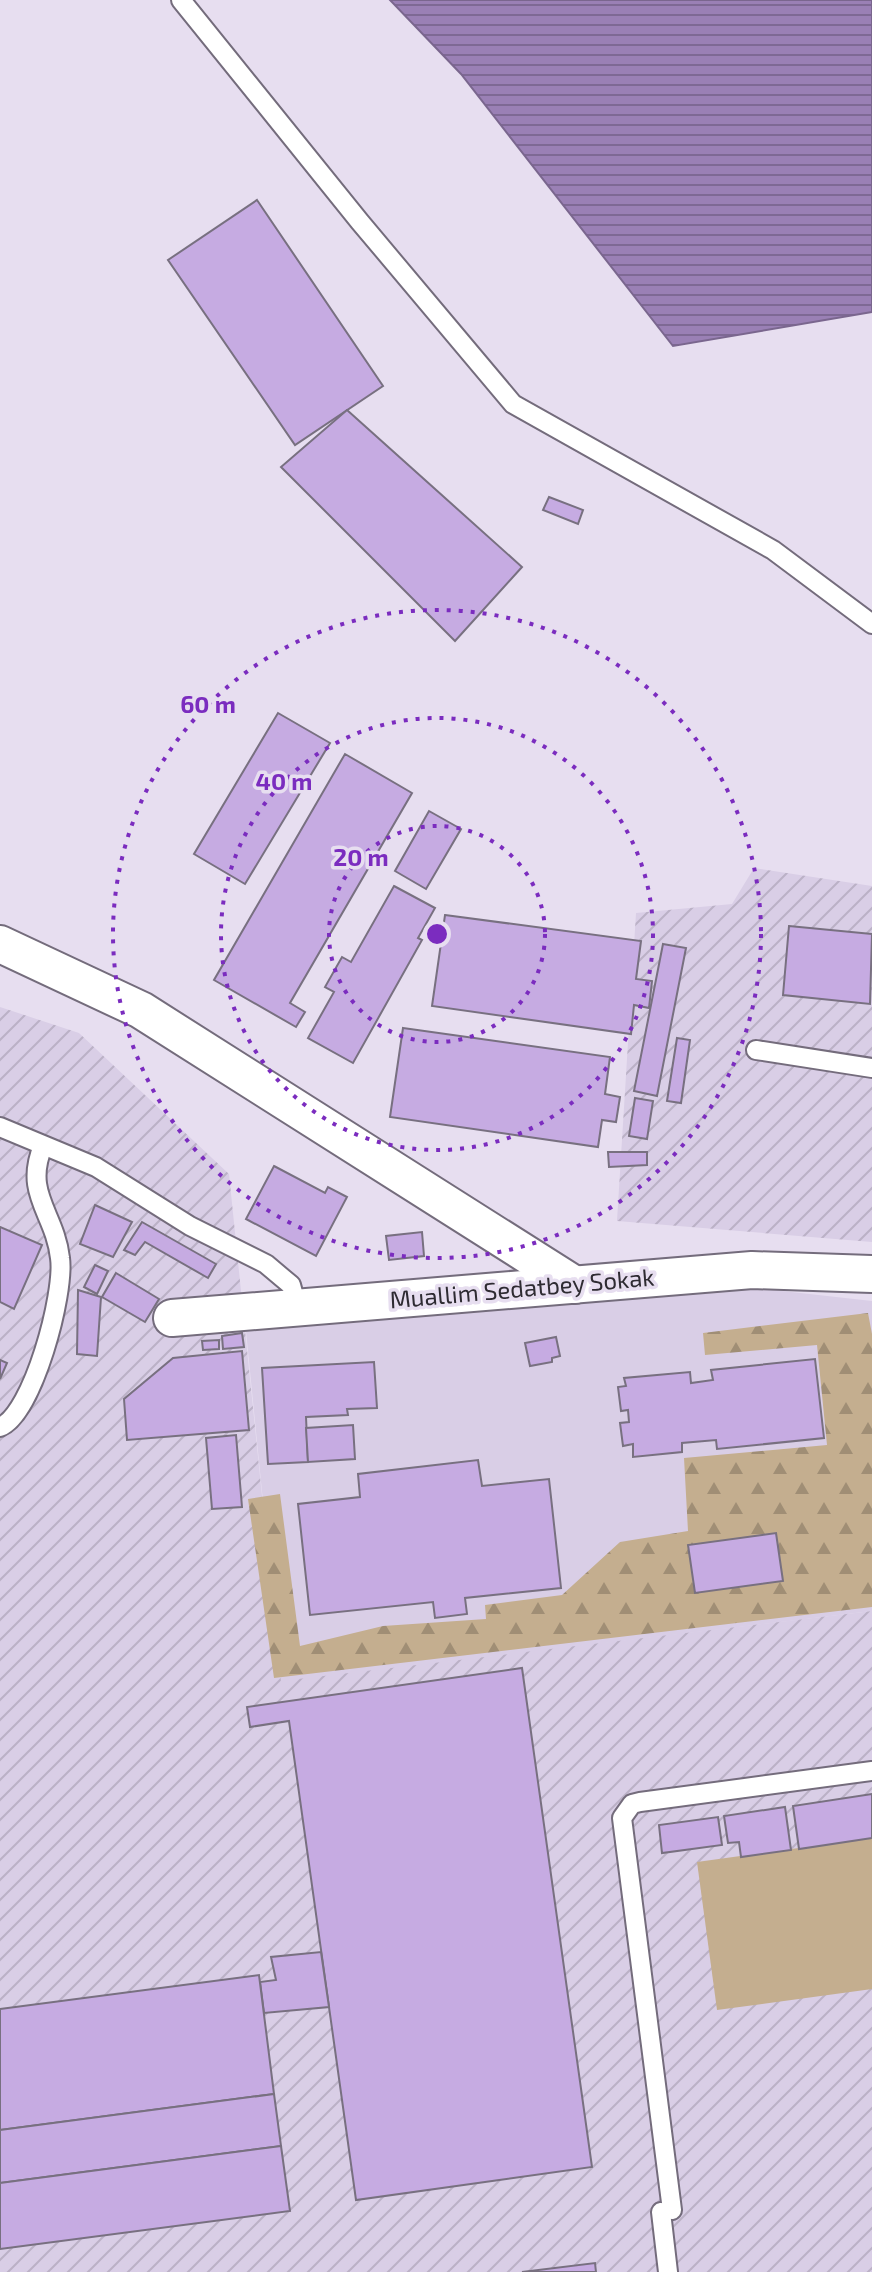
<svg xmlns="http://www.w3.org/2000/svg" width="872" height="2272" font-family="'Exo 2',sans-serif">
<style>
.built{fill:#d9cee6}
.industrial{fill:url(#industrial-furrows)}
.forest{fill:url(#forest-firs)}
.pitch{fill:#c4ae8f}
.water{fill:url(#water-rules);stroke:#7a668e;stroke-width:2}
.building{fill:#c6abe2;stroke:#787080;stroke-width:2}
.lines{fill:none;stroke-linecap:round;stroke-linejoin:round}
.service-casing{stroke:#746c7c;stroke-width:22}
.minor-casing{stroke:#746c7c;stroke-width:40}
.service{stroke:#fff;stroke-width:18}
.minor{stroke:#fff;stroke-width:36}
.ring{fill:none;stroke:#7b2cbf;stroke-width:4;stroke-dasharray:4 8}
.labels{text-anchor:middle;stroke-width:7;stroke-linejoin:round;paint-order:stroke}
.street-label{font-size:24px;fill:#2e2b32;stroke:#e7def0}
.centre{fill:#7b2cbf;stroke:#e7def0;stroke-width:4}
.ring-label{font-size:24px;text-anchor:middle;font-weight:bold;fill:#7b2cbf;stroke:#e7def0;stroke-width:7;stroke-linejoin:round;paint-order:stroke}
</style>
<defs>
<pattern id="industrial-furrows" width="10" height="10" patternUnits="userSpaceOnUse" patternTransform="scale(2)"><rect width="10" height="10" fill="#d9cee6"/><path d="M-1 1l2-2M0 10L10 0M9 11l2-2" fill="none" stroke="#bbb1c6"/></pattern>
<pattern id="forest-firs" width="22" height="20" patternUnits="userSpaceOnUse" patternTransform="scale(2)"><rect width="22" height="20" fill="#c4ae8f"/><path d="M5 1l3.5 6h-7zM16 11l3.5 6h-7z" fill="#a08e75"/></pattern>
<pattern id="water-rules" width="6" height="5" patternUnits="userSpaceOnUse" patternTransform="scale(2)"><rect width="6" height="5" fill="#9a80b5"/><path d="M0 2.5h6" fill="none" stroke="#7e6994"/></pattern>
</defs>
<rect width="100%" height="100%" fill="#e7def0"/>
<!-- built -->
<polygon class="built" points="755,1288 872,1301 872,1611 281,1682 246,1331"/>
<!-- industrial -->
<g class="industrial">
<polygon points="754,868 872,886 872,1242 617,1221 636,913 732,904"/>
<polygon points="0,1007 79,1033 229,1174 281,1681 872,1611 872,2272 0,2272"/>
</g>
<!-- forest -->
<polygon class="forest" points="868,1313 872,1334 872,1607 274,1678 248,1499 280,1494 300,1646 383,1626 486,1619 485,1605 562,1595 620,1542 688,1531 684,1458 827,1445 817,1345 705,1355 703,1333"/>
<!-- pitch -->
<polygon class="pitch" points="872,1838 872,1989 717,2010 697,1862"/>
<!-- water -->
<polygon class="water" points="390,0 872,0 872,312 673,346 461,74"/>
<!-- building -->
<g class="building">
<polygon points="257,200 383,386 295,445 168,260"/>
<polygon points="347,410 522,567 455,641 281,467"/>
<polygon points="549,497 583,510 578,524 543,510"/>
<polygon points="278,713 330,743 245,884 194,854"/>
<polygon points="345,754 412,793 290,1003 305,1012 296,1027 214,980"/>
<polygon points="429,811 461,829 426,889 395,871"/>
<polygon points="394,886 435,908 418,938 422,940 353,1063 308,1038 334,992 325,987 342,957 351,962"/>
<polygon points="445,915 641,941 636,979 652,981 649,1008 634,1005 631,1034 432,1006"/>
<polygon points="789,926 872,934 870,1004 783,995"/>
<polygon points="663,944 686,948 657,1096 634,1091"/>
<polygon points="403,1028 610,1057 605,1094 620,1097 616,1122 602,1120 598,1147 390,1117"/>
<polygon points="677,1038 690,1040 681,1103 667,1101"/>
<polygon points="635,1098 653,1101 647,1139 629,1136"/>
<polygon points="608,1152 647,1152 647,1165 609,1167"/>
<polygon points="274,1166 325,1193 328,1187 347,1197 316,1256 246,1219"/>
<polygon points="95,1205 132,1222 113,1257 80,1244"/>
<polygon points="142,1222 216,1264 208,1278 145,1242 135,1255 124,1250"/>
<polygon points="0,1227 42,1245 14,1309 0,1302"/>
<polygon points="422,1232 424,1256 389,1260 386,1236"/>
<polygon points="95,1265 108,1271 97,1294 84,1287"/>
<polygon points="116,1273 159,1299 145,1322 102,1297"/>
<polygon points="78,1290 101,1297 97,1356 77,1354"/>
<polygon points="242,1333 244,1347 223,1349 222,1336"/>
<polygon points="556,1337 560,1356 552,1358 552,1362 530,1366 525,1343"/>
<polygon points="219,1340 219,1349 203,1350 202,1341"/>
<polygon points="242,1351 249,1430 127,1440 124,1399 173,1358"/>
<polygon points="815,1359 824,1438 717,1449 716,1440 682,1443 682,1452 633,1457 633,1444 623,1446 620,1423 629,1422 628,1410 621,1411 618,1387 626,1386 624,1378 690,1372 691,1383 713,1380 711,1370"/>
<polygon points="0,1360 7,1363 0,1379"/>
<polygon points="374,1362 377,1408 347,1409 348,1415 306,1417 308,1462 268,1464 262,1368"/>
<polygon points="353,1425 355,1459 308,1462 306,1428"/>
<polygon points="236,1435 242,1507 212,1509 206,1438"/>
<polygon points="478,1460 482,1486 549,1479 561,1588 465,1598 467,1614 435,1618 433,1602 310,1615 298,1504 360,1497 358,1474"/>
<polygon points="776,1533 783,1581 695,1593 688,1545"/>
<polygon points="522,1668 592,2167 356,2200 289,1721 250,1727 247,1707"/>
<polygon points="872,1794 872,1838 799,1849 793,1806"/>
<polygon points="785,1807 791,1850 741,1857 739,1842 728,1843 724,1816"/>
<polygon points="718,1817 722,1845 662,1853 659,1825"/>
<polygon points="321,1952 329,2007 264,2013 260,1982 276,1980 271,1957"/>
<polygon points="259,1975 274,2094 0,2130 0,2009"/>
<polygon points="274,2094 281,2146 0,2183 0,2130"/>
<polygon points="281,2146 290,2211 0,2249 0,2183"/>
<polygon points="595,2263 596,2272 522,2272"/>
</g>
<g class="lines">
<!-- service casing -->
<g class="service-casing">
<g id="service">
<polyline points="181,0 360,222 513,404 773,550 872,624"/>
<polyline points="756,1050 872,1068"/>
<polyline points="0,1127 96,1167 190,1226 266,1264 291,1285 297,1307"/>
<path d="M0,1427C33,1414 65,1293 60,1258C55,1213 23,1194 43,1146"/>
<polyline points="672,2210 622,1818 632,1804 640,1802 872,1771"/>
<polyline points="661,2212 668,2272"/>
</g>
</g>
<!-- minor casing -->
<g class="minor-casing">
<g id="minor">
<polyline points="0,944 141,1010 575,1285"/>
<polyline points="172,1318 752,1270 872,1274"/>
</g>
</g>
<!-- service -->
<use href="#service" class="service"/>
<!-- minor -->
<use href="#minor" class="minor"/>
</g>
<!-- distance rings -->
<g class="ring">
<circle cx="437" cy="934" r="108"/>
<circle cx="437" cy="934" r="216"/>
<circle cx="437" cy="934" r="324"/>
</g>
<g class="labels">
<!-- street labels -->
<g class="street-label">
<text transform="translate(522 1289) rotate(-5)" y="8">Muallim Sedatbey Sokak</text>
</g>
</g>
<circle cx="437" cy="934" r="12" class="centre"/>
<g class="ring-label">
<text x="208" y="713">60 m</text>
<text x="284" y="790">40 m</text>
<text x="361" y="866">20 m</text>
</g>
</svg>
